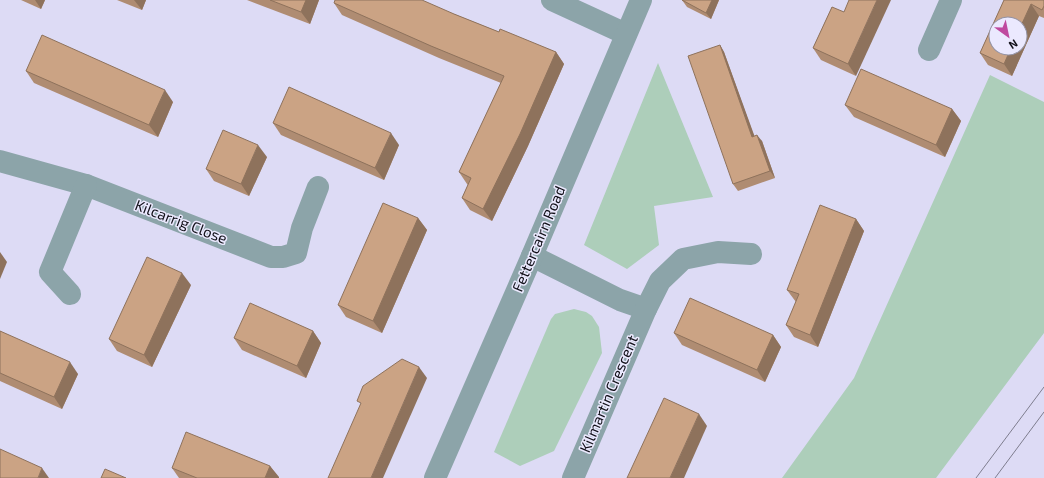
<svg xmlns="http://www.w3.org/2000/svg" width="1044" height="478" font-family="'Exo 2',sans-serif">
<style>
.green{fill:#adceba}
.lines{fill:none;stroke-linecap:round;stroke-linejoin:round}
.minor{stroke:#8ca4a9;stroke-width:22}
.tram{stroke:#7e7d8e;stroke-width:1}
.wall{fill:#af8c72}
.shaded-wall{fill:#8e725c}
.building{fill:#cba384;stroke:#8e725c}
.labels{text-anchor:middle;stroke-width:3;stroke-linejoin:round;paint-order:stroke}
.street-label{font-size:15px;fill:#111018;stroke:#ebe9fe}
</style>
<rect width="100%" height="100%" fill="#dddbf5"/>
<!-- green -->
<g class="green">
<polygon points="658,63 713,197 654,206 659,245 627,269 584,245"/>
<polygon points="990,75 1044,102 1044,333 936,478 782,478 854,378"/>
<polygon points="574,309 586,312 592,316 599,327 602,353 554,451 520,466 494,452 551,319 555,314"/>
</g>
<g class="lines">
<!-- minor -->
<g class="minor">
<polyline points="552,0 626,34"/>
<polyline points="929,50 951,0"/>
<polyline points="0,161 86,185 271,257 283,257 296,253 302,228 318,187"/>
<polyline points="532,256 620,300 646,309"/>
<polyline points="70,294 50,272 86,185"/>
<polyline points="435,478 532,256 641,0"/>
<polyline points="573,478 646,309 660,281 683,259 718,252 751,254"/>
</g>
<!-- tram -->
<g class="tram">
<polyline points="976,478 1044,387"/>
<polyline points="995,478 1044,412"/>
</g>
</g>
<!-- wall -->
<g class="wall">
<polygon points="21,0 45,0 41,9"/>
<polygon points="117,0 146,0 142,10"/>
<polygon points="247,0 319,0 310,24"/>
<polygon points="682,0 719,0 711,19 687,7"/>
<polygon points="1004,0 1044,0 1044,18 1039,16 1012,76 988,65 980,53"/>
<polygon points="334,3 454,14 499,32 556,52 564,64 528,146 492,221 470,210 462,198 468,185 467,184 459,172 501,83 439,58 342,15"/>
<polygon points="832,7 856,76 821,60 813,48"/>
<polygon points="720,45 724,52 754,136 762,141 775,178 738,191 733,184"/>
<polygon points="26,71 173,102 158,137 34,83"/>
<polygon points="845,105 952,109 961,121 945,157 854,117"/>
<polygon points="273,123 399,145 384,180 281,135"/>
<polygon points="267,157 249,196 214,181 206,169"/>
<polygon points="418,218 427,230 382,333 346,317 338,305"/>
<polygon points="856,219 864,231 818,347 794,337 786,325 796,302 787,290"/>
<polygon points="191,285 152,367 117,351 109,339"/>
<polygon points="0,331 78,374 62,409 0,381"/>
<polygon points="313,331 321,343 306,378 242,350 234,338"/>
<polygon points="674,333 773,335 781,347 765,382 682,345"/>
<polygon points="270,466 279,478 179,478 172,468"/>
</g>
<!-- shaded-wall -->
<g class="shaded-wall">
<polygon points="35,0 45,0 41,9"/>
<polygon points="134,0 146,0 142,10"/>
<polygon points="306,0 319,0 310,24 301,12"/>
<polygon points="712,0 719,0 711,19 706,13"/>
<polygon points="877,0 891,0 856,76 848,64"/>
<polygon points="1031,4 1039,16 1012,76 1004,64 1011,48 1020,48 1020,28"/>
<polygon points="720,45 724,52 757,143 752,137"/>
<polygon points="556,52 564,64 528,146 492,221 483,209"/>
<polygon points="165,90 173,102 158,137 149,125"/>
<polygon points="952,109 961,121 945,157 936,145"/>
<polygon points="391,133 399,145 384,180 375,168"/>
<polygon points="757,135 762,141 775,178 770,171"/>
<polygon points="258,145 267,157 249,196 241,184"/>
<polygon points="418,218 427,230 382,333 373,321"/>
<polygon points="856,219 864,231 818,347 810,335"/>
<polygon points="0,252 7,262 0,279"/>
<polygon points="182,273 191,285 152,367 144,355"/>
<polygon points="313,331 321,343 306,378 297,366"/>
<polygon points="773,335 781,347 765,382 757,370"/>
<polygon points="70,362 78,374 62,409 54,397"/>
<polygon points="419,367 427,378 383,478 371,478"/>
<polygon points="699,414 707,426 684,478 670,478"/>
<polygon points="270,466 279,477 279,478 265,478"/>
<polygon points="42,468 49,478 38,478"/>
</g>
<!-- building -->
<g class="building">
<polygon points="270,0 306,0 301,12"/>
<polygon points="335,0 422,0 454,14 499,32 500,29 556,52 520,134 483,209 462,198 471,178 459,172 504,76 431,46 334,3"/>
<polygon points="682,0 712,0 706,13"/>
<polygon points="849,0 877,0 848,64 813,48 832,7 844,12"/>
<polygon points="1004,0 1044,0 1044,6 1042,10 1031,4 1020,28 1020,24 996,24 996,48 1011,48 1004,64 980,53"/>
<polygon points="42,35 165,90 149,125 26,71"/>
<polygon points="720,45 752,137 757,135 770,171 733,184 688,56"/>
<polygon points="861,69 952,109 936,145 845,105"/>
<polygon points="289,87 391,133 375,168 273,123"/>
<polygon points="223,130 258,145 241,184 206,169"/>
<polygon points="383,203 418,218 373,321 338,305"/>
<polygon points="820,205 856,219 810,335 786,325 799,294 787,290"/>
<polygon points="147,257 182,273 144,355 109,339"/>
<polygon points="690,298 773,335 757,370 674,333"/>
<polygon points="250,303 313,331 297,366 234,338"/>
<polygon points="0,331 70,362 54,397 0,373"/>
<polygon points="402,359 419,367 371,478 328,478 361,403 357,401 363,386"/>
<polygon points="664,398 699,414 670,478 627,478"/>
<polygon points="186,432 270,466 265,478 197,478 172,468"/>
<polygon points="0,449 42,468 38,478 0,478"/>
<polygon points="105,469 126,478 101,478"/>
</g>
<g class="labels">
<!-- street labels -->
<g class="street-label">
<text transform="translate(181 222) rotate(21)" y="5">Kilcarrig Close</text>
<text transform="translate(539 239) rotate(-67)" y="5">Fettercairn Road</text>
<text transform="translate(609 394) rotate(-67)" y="5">Kilmartin Crescent</text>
</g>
</g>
<!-- north arrow -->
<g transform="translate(1008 36) rotate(147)"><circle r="19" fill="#ebe9fe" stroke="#9492a2"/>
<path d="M0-3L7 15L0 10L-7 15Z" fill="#bf499f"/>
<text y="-6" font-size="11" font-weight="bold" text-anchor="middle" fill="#111018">N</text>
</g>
</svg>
